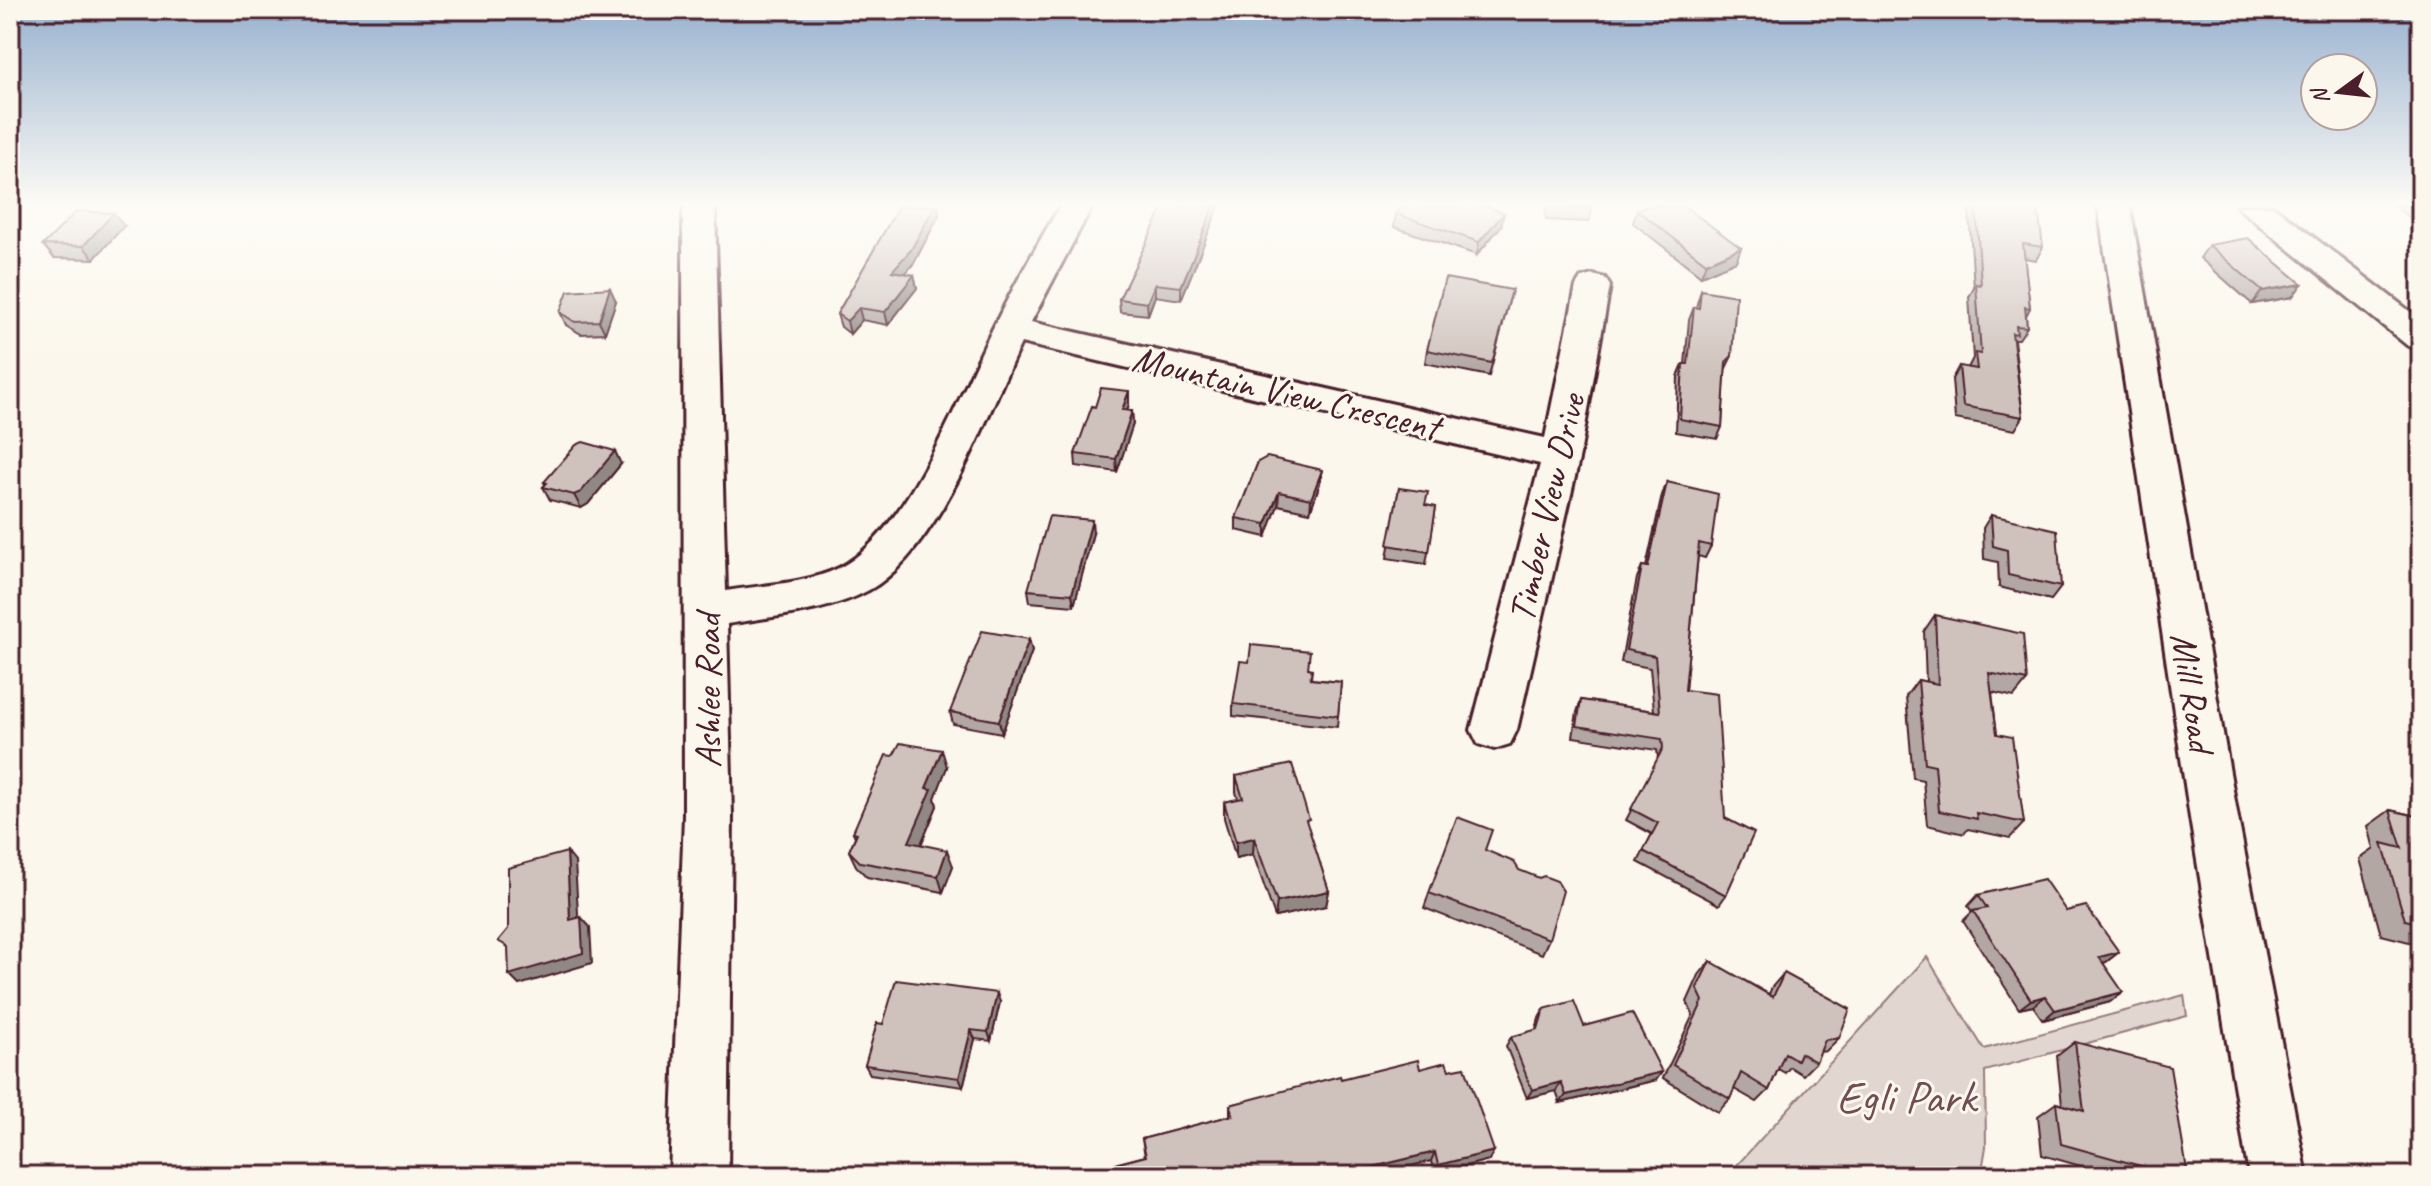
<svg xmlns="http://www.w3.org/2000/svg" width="2431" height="1186" font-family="Caveat,sans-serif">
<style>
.green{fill:#e2d7d0;stroke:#967b7e;stroke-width:2}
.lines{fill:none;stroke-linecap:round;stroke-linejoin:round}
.street-casing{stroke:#4a1f2b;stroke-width:6}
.street{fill:#fbf7ec;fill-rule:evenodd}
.wall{fill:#b2a7a2;stroke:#4a1f2b;stroke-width:2}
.shaded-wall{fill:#918884;stroke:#4a1f2b;stroke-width:2}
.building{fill:#cfc2bc;stroke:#4a1f2b;stroke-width:2}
.labels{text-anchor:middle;stroke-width:6;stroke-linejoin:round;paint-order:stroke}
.street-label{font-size:38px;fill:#4a1f2b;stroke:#fbf7ec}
.near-park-label{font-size:46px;fill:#704d54;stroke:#fbf7ec}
</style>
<rect width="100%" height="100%" fill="#fbf7ec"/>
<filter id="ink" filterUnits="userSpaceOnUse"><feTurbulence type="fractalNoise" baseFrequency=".0125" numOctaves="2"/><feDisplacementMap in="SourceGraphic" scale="16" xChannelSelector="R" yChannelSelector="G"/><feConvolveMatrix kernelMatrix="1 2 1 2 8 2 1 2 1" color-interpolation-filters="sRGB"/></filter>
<g filter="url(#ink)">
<!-- green -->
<polygon class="green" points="1927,957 1984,1049 2184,995 2187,1016 1985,1071 1986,1147 1981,1176 1727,1176"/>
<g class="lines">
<!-- street casing -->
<g class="street-casing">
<g id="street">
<path d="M683,206H715L726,591C762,585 806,584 839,568C908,533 960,394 995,324C1015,284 1037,245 1060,206H1092L1031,322L1545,438L1576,286L1581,278L1593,275L1605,278L1610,286L1580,455L1517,730L1510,744L1494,749L1478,744L1471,730L1540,464L1021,343C987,414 939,551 869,590C827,613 773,616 727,624L732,816L728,1176H670L684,816Z"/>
<polygon points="2098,206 2130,206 2238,818 2307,1176 2249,1176 2190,818"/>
<polygon points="2236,206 2273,206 2421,320 2421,350 2408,346"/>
</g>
</g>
<!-- street -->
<use href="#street" class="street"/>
</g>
<!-- wall -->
<g class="wall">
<polygon points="899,206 938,206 939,215 914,263 905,274 914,275 917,288 888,325 862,320 850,334 841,327 837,314"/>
<polygon points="1219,206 1181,300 1155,296 1148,315 1120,312 1119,299"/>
<polygon points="1545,206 1592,206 1592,210 1589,222 1546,220"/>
<polygon points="1972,206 2020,206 2043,247 2036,260 2024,258 2030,308 2026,316 2027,327 2019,339 2014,339 2023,417 2015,430 1955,419 1952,379 1959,366 1968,368 1973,358 1969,297 1974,288 1969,212"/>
<polygon points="2394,206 2421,206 2421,226"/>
<polygon points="1637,210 1741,248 1736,261 1701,276 1633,223"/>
<polygon points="1504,213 1501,226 1477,255 1394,227 1396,214"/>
<polygon points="124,226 94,259 54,258 43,245"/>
<polygon points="2209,245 2302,284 2292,297 2252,304 2200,258"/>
<polygon points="1512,290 1489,376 1425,363 1427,350"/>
<polygon points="1701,290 1732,356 1725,370 1722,427 1717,439 1676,432 1678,376 1683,364 1685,364 1689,320 1694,307 1696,307"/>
<polygon points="616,301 605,333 581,334 566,325 560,312"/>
<polygon points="1129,391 1129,404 1127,411 1132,411 1133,424 1117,472 1076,466 1075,454 1095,407"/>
<polygon points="1258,462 1320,483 1310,512 1278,505 1266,537 1236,530 1236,518"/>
<polygon points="621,464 588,504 581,508 550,500 543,487 545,485 544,482"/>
<polygon points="1667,482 1711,546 1705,558 1698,556 1685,690 1726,895 1719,905 1638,862 1652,834 1626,820 1658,759 1657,750 1573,737 1577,712 1581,700 1654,711 1650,668 1621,662 1637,578 1642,566 1646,567 1662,495"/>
<polygon points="1399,488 1425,505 1436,507 1426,564 1387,558"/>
<polygon points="1991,515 2061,587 2051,600 1999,587 1998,562 1984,559 1983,528"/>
<polygon points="1093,533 1074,606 1030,602 1028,590"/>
<polygon points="1935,615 2027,681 2014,697 1992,692 1997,734 2024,823 2010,838 1968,829 1964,834 1927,825 1923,780 1913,778 1906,696 1918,680 1926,682 1924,631"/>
<polygon points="1029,639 1032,651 1002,733 953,724 950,712"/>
<polygon points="1308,668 1312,669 1311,679 1341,682 1337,727 1233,716 1233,704"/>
<polygon points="947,767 935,798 937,806 921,845 953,866 943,892 867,877 856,866 849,851 855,837 853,832"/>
<polygon points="1236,776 1308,827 1329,891 1326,906 1275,917 1253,854 1236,858 1224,818 1224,802 1238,799 1236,792"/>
<polygon points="2390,810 2421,817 2421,945 2381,935 2360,859 2374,849 2368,826"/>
<polygon points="1485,850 1549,939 1542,954 1424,908 1429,893"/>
<polygon points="1978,895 2066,911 2119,952 2106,962 2103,963 2110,1002 2043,1020 2033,1006 2019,1009 1963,921 1972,912 1968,906"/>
<polygon points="1710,961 1769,994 1772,987 1784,973 1839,1038 1826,1051 1820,1052 1816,1062 1803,1075 1790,1067 1785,1073 1778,1069 1769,1090 1757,1102 1734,1089 1730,1099 1718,1112 1663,1078 1693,1015 1687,1002 1699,975"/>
<polygon points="1000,1002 991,1041 975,1039 963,1087 870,1074 865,1065 883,1024"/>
<polygon points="1544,1009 1584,1026 1662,1072 1656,1080 1560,1103 1556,1091 1527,1098 1506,1046 1511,1037 1536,1030 1539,1018"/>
<polygon points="2421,1023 2421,1048 2415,1026"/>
<polygon points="2075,1042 2177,1176 2116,1176 2042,1155 2038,1116 2056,1103 2062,1105 2057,1056"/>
<polygon points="1420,1069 1449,1070 1489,1160 1434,1174 1431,1161 1369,1176 1069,1176 1145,1156 1142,1139 1230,1116 1230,1105 1341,1079"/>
</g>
<!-- shaded-wall -->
<g class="shaded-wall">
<polygon points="935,206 938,206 939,215 914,263 895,284 892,271"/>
<polygon points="1214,206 1219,206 1181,300 1181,287"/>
<polygon points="114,213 124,226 94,259 83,246"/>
<polygon points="1504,213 1501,226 1477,255 1479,242"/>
<polygon points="1741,248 1736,261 1701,276 1706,263"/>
<polygon points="914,275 917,288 888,325 885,312"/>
<polygon points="1155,284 1155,296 1148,315 1147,303"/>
<polygon points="2302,284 2292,297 2252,304 2262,291"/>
<polygon points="610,288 616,301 605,333 599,321"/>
<polygon points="859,308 862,320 850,334 847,321"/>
<polygon points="1129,391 1129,404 1123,423 1122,410"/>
<polygon points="1132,411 1133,424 1117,472 1116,459"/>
<polygon points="615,451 621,464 588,504 581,508 574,495"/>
<polygon points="1322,470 1320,483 1310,512 1311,499"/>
<polygon points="1279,492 1278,505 1266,537 1266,524"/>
<polygon points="1092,520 1093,533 1074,606 1072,594"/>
<polygon points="1029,639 1032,651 1002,733 999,721"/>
<polygon points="942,750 947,767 935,798 937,806 915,858 909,842 926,788"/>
<polygon points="1254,838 1253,854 1236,858 1236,842"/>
<polygon points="947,850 953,866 943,892 938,876"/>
<polygon points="567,852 575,862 579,930 570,920"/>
<polygon points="1329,891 1326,906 1275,917 1277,902"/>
<polygon points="581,917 590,927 592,963 519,985 509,975"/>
<polygon points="2119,952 2106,962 2087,967 2099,957"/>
<polygon points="2123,992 2110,1002 2043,1020 2055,1010"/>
<polygon points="997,993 1000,1002 991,1041 988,1032"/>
<polygon points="2045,996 2033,1006 2019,1009 2031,1000"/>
<polygon points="971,1030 975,1039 963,1087 959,1078"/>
<polygon points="1662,1072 1656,1080 1560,1103 1566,1095"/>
<polygon points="1561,1082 1556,1091 1527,1098 1532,1090"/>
<polygon points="1494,1151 1489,1160 1434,1174 1438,1165"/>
<polygon points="1435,1152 1431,1161 1369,1176 1360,1176 1360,1173 1369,1168"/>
</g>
<!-- building -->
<g class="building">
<polygon points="899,206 935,206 911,250 892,271 914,275 885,312 859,308 847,321 837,314"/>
<polygon points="1164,206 1214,206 1181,287 1155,284 1147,303 1119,299"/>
<polygon points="1401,206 1486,206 1504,213 1479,242 1396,214"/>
<polygon points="1592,206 1592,210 1549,206"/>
<polygon points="1647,206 1684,206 1741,248 1706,263 1637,210"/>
<polygon points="1976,206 2020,206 2038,209 2043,247 2023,244 2030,308 2025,307 2027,327 2016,326 2017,334 2012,333 2023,417 1963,406 1959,366 1977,369 1975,353 1981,354 1976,284 1981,285"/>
<polygon points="77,211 114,213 83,246 43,245"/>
<polygon points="2248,238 2302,284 2262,291 2209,245"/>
<polygon points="1445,278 1512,290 1492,363 1427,350"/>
<polygon points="610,288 599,321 575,322 560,312 568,291"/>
<polygon points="1701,290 1736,296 1732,356 1726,362 1722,427 1680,419 1683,364 1688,364 1694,307 1699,308"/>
<polygon points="1101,388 1129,391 1122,410 1132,411 1116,459 1075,454 1092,406 1095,407"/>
<polygon points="583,442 615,451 581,492 574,495 543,487 547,483 544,482 576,445"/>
<polygon points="1267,457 1322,470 1311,499 1279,492 1266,524 1236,518 1258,462"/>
<polygon points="1667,482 1718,494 1711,546 1699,543 1685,690 1717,694 1725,818 1754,833 1726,895 1643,851 1658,823 1631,809 1663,748 1662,739 1577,726 1581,700 1660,712 1655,656 1626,650 1642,566 1648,567"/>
<polygon points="1399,488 1428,492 1425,505 1436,507 1429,552 1388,545"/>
<polygon points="1991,515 2057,530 2061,587 2008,575 2007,550 1993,546"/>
<polygon points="1049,516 1092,520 1072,594 1028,590"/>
<polygon points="1935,615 2023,634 2027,681 1989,673 1997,734 2012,737 2024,823 1976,813 1977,819 1939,811 1935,765 1925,763 1918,680 1938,684"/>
<polygon points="982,631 1029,639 999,721 950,712"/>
<polygon points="1251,645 1310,651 1308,668 1312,669 1310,679 1341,682 1338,716 1233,704 1240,661 1249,662"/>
<polygon points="900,743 942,750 926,788 932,789 909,842 947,850 938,876 860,862 849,851 857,833 853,832 886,755 893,756"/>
<polygon points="1292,764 1309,819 1306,820 1329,891 1277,902 1254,838 1236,842 1224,802 1243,798 1236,776"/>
<polygon points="2390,810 2421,817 2421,924 2405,920 2382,843 2402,848"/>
<polygon points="1457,817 1492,830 1485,850 1514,862 1519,870 1539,878 1544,876 1557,881 1563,891 1549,939 1429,893"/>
<polygon points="567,852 570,920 581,917 583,953 509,975 508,947 498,941 508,929 508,868"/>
<polygon points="2044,879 2066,911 2086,906 2119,952 2099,957 2123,992 2055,1010 2045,996 2031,1000 1973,911 1987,908 1978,895"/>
<polygon points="1710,961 1773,997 1784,973 1850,1009 1839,1038 1825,1040 1816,1062 1800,1053 1797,1060 1785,1053 1769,1090 1741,1073 1730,1099 1673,1065 1703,1001 1697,988"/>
<polygon points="896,980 997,993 988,1032 971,1030 959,1078 865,1065 877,1023 883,1024"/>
<polygon points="1574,1001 1584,1026 1632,1013 1662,1072 1566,1095 1561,1082 1532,1090 1511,1037 1538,1029 1544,1009"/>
<polygon points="2075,1042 2170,1067 2188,1176 2177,1176 2061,1144 2056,1103 2084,1111"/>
<polygon points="1418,1060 1420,1069 1446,1062 1449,1070 1465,1067 1494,1151 1438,1165 1435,1152 1369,1168 1360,1173 1361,1176 1069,1176 1146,1156 1142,1139 1233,1115 1230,1105 1340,1076 1341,1079"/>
</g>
</g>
<!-- sky -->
<linearGradient id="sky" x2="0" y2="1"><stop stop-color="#97b1cf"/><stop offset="0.55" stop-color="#fdfbf6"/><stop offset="1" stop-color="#fdfbf6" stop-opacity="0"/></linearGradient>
<rect width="2431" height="372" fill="url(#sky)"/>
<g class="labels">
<!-- street labels -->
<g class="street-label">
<text transform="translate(1286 392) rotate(13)" y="13">Mountain View Crescent</text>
<text transform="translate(1546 508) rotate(-77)" y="13">Timber View Drive</text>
<text transform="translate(707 691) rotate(-90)" y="13">Ashlee Road</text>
<text transform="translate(2193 692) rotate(81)" y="13">Mill Road</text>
</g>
<!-- near-park labels -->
<g class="near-park-label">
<text x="1906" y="1112">Egli Park</text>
</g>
</g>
<!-- margin -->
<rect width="2431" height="1186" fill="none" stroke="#fbf7ec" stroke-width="40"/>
<rect x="20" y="20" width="2391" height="1146" fill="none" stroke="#4a1f2b" stroke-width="3" filter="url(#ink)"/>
<!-- north arrow -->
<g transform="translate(2339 92) rotate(255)"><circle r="38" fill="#fbf7ec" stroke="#b4a19f" stroke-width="2"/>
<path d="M0-6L14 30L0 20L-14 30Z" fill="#4a1f2b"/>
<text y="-12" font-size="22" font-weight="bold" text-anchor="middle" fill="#4a1f2b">N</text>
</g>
</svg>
